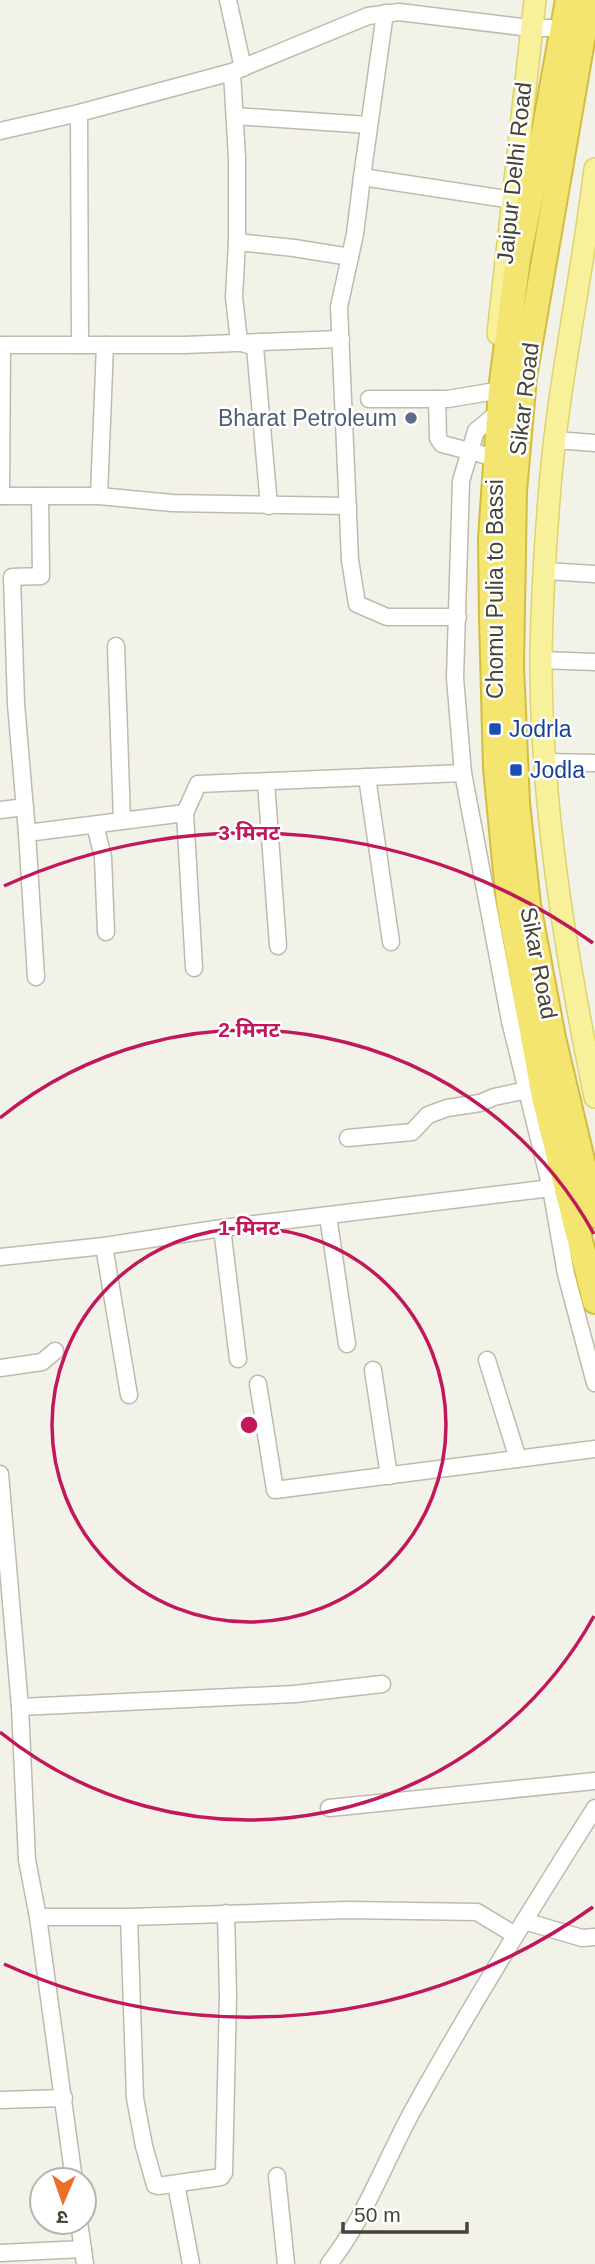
<svg xmlns="http://www.w3.org/2000/svg" width="595" height="2264" font-family="Arial,'Noto Sans Devanagari',sans-serif">
<style>
.lines{fill:none;stroke-linecap:round;stroke-linejoin:round}
.minor-casing{stroke:#bebbab;stroke-width:19}
.major-casing{stroke:#dcd36d;stroke-width:24}
.highway-casing{stroke:#d3bd41;stroke-width:28}
.minor{stroke:#fff;stroke-width:16}
.major{stroke:#f8f19c;stroke-width:21}
.highway{stroke:#f4e571;stroke-width:24}
.ring{fill:none;stroke:#c2185b;stroke-width:3.5}
.service-dot{fill:#5c6f8a;stroke:#fff;stroke-width:2.5}
.transit-dot{fill:#1a4fb4;stroke:#fff;stroke-width:2.5}
.labels{text-anchor:middle;stroke-width:5;stroke-linejoin:round;paint-order:stroke}
.street-label{font-size:23px;fill:#464337;stroke:#fff}
.service-label{font-size:23px;fill:#4e5e75;stroke:#fff;text-anchor:end}
.transit-label{font-size:23px;fill:#164399;stroke:#fff;text-anchor:start}
.centre{fill:#c2185b;stroke:#fff;stroke-width:3.5}
.ring-label{font-size:21px;text-anchor:middle;font-weight:bold;fill:#c2185b;stroke:#fff;stroke-width:5;stroke-linejoin:round;paint-order:stroke}
</style>
<rect width="100%" height="100%" fill="#f3f2e8"/>
<g class="lines">
<!-- minor casing -->
<g class="minor-casing">
<g id="minor">
<polyline points="228,0 243,68"/>
<polyline points="385,13 362,177 512,200"/>
<polyline points="232,72 237,159 237,242 234,297 239,342 255,347 269,506"/>
<polyline points="79,113 80,345"/>
<polyline points="235,116 369,125"/>
<polyline points="0,131 79,113 232,72 368,16 399,12 530,28 564,28"/>
<polyline points="362,177 355,234 339,307 350,560 357,604 387,617 458,617"/>
<polyline points="237,242 294,248 350,257"/>
<polyline points="369,399 448,399 501,390"/>
<polyline points="437,399 438,438 442,444 496,458"/>
<polyline points="500,411 476,431 461,481 455,678 463,773 510,1021 551,1188 566,1274 595,1383"/>
<polyline points="555,440 595,443"/>
<polyline points="0,496 99,496 172,503 348,506"/>
<polyline points="1,496 2,345 184,345 341,339"/>
<polyline points="99,496 105,345"/>
<polyline points="546,571 595,574"/>
<polyline points="116,646 122,821"/>
<polyline points="542,660 595,662"/>
<polyline points="545,762 595,763"/>
<polyline points="367,777 391,942"/>
<polyline points="266,782 278,946"/>
<polyline points="0,810 25,807"/>
<polyline points="185,813 194,968"/>
<polyline points="95,825 103,857 106,932"/>
<polyline points="27,833 16,704 12,577 41,576 40,496"/>
<polyline points="36,977 27,833 185,813 198,784 463,773"/>
<polyline points="348,1138 412,1132 428,1115 447,1108 480,1103 494,1097 527,1090"/>
<polyline points="328,1216 347,1344"/>
<polyline points="222,1228 238,1359"/>
<polyline points="104,1246 129,1395"/>
<polyline points="0,1257 104,1246 222,1228 551,1188"/>
<polyline points="487,1360 518,1459"/>
<polyline points="0,1368 42,1362 55,1351"/>
<polyline points="373,1370 389,1476"/>
<polyline points="258,1384 275,1490 595,1449"/>
<polyline points="0,1474 20,1707 27,1860 38,1917 74,2180"/>
<polyline points="20,1707 295,1694 382,1684"/>
<polyline points="329,1808 595,1781"/>
<polyline points="38,1917 129,1917 348,1910 477,1912 515,1935"/>
<polyline points="129,1917 135,2098 144,2146 155,2185 158,2186 221,2177 224,2173 228,1995 226,1913"/>
<polyline points="524,1921 582,1938 595,1937"/>
<polyline points="0,2100 64,2098"/>
<polyline points="277,2176 286,2264"/>
<polyline points="176,2184 191,2264"/>
<polyline points="79,2222 85,2264"/>
<polyline points="0,2253 83,2249"/>
<path d="M329,2264C365,2218 385,2161 413,2110C470,2007 532,1907 595,1808"/>
</g>
</g>
<!-- major casing -->
<g class="major-casing">
<g id="major">
<path d="M595,169C582,279 557,388 549,499C545,549 542,601 541,652C540,802 565,950 595,1097"/>
<polyline points="498,334 535,0"/>
</g>
</g>
<!-- highway casing -->
<g class="highway-casing">
<g id="highway">
<polyline points="568,0 545,127 518,258 501,390 491,539 492,618 496,768 509,903 544,1097 595,1301"/>
<polyline points="589,0 524,377 514,491 511,666 517,803 528,905 553,1038 595,1215"/>
</g>
</g>
<!-- minor -->
<use href="#minor" class="minor"/>
<!-- major -->
<use href="#major" class="major"/>
<!-- highway -->
<use href="#highway" class="highway"/>
</g>
<!-- distance rings -->
<g class="ring">
<circle cx="249" cy="1425" r="197"/>
<path d="M594 1616A395 395 0 0 1 0 1732M0 1118A395 395 0 0 1 594 1234"/>
<path d="M593 1907A592 592 0 0 1 4 1964M4 886A592 592 0 0 1 593 943"/>
</g>
<!-- markers -->
<circle class="service-dot" cx="411" cy="418" r="7"/>
<g class="transit-dot">
<rect x="488" y="722" width="14" height="14" rx="3.5"/>
<rect x="509" y="763" width="14" height="14" rx="3.5"/>
</g>
<g class="labels">
<!-- street labels -->
<g class="street-label">
<text transform="translate(514 173) rotate(-84)" y="8">Jaipur Delhi Road</text>
<text transform="translate(524 399) rotate(-83)" y="8">Sikar Road</text>
<text transform="translate(495 589) rotate(-90)" y="8">Chomu Pulia to Bassi</text>
<text transform="translate(539 963) rotate(79)" y="8">Sikar Road</text>
</g>
<!-- service labels -->
<g class="service-label">
<text x="397" y="426">Bharat Petroleum</text>
</g>
<!-- transit labels -->
<g class="transit-label">
<text x="509" y="737">Jodrla</text>
<text x="530" y="778">Jodla</text>
</g>
</g>
<circle cx="249" cy="1425" r="10" class="centre"/>
<g class="ring-label">
<text x="249" y="840">3 मिनट</text>
<text x="249" y="1037">2 मिनट</text>
<text x="249" y="1235">1 मिनट</text>
</g>
<!-- north arrow -->
<g transform="translate(63 2201) rotate(182)"><circle r="33" fill="#ffffff" stroke="#b5b4af" stroke-width="2"/>
<path d="M0-5L12 26L0 18L-12 26Z" fill="#ec6f26"/>
<text y="-10" font-size="19" font-weight="bold" text-anchor="middle" fill="#464337">उ</text>
</g>
<!-- scale -->
<path d="M343 2222v10h124v-10" fill="none" stroke="#464337" stroke-width="3.5"/>
<text x="354" y="2222" font-size="21" fill="#464337" stroke="#ffffff" stroke-width="5" paint-order="stroke">50 m</text>
</svg>
